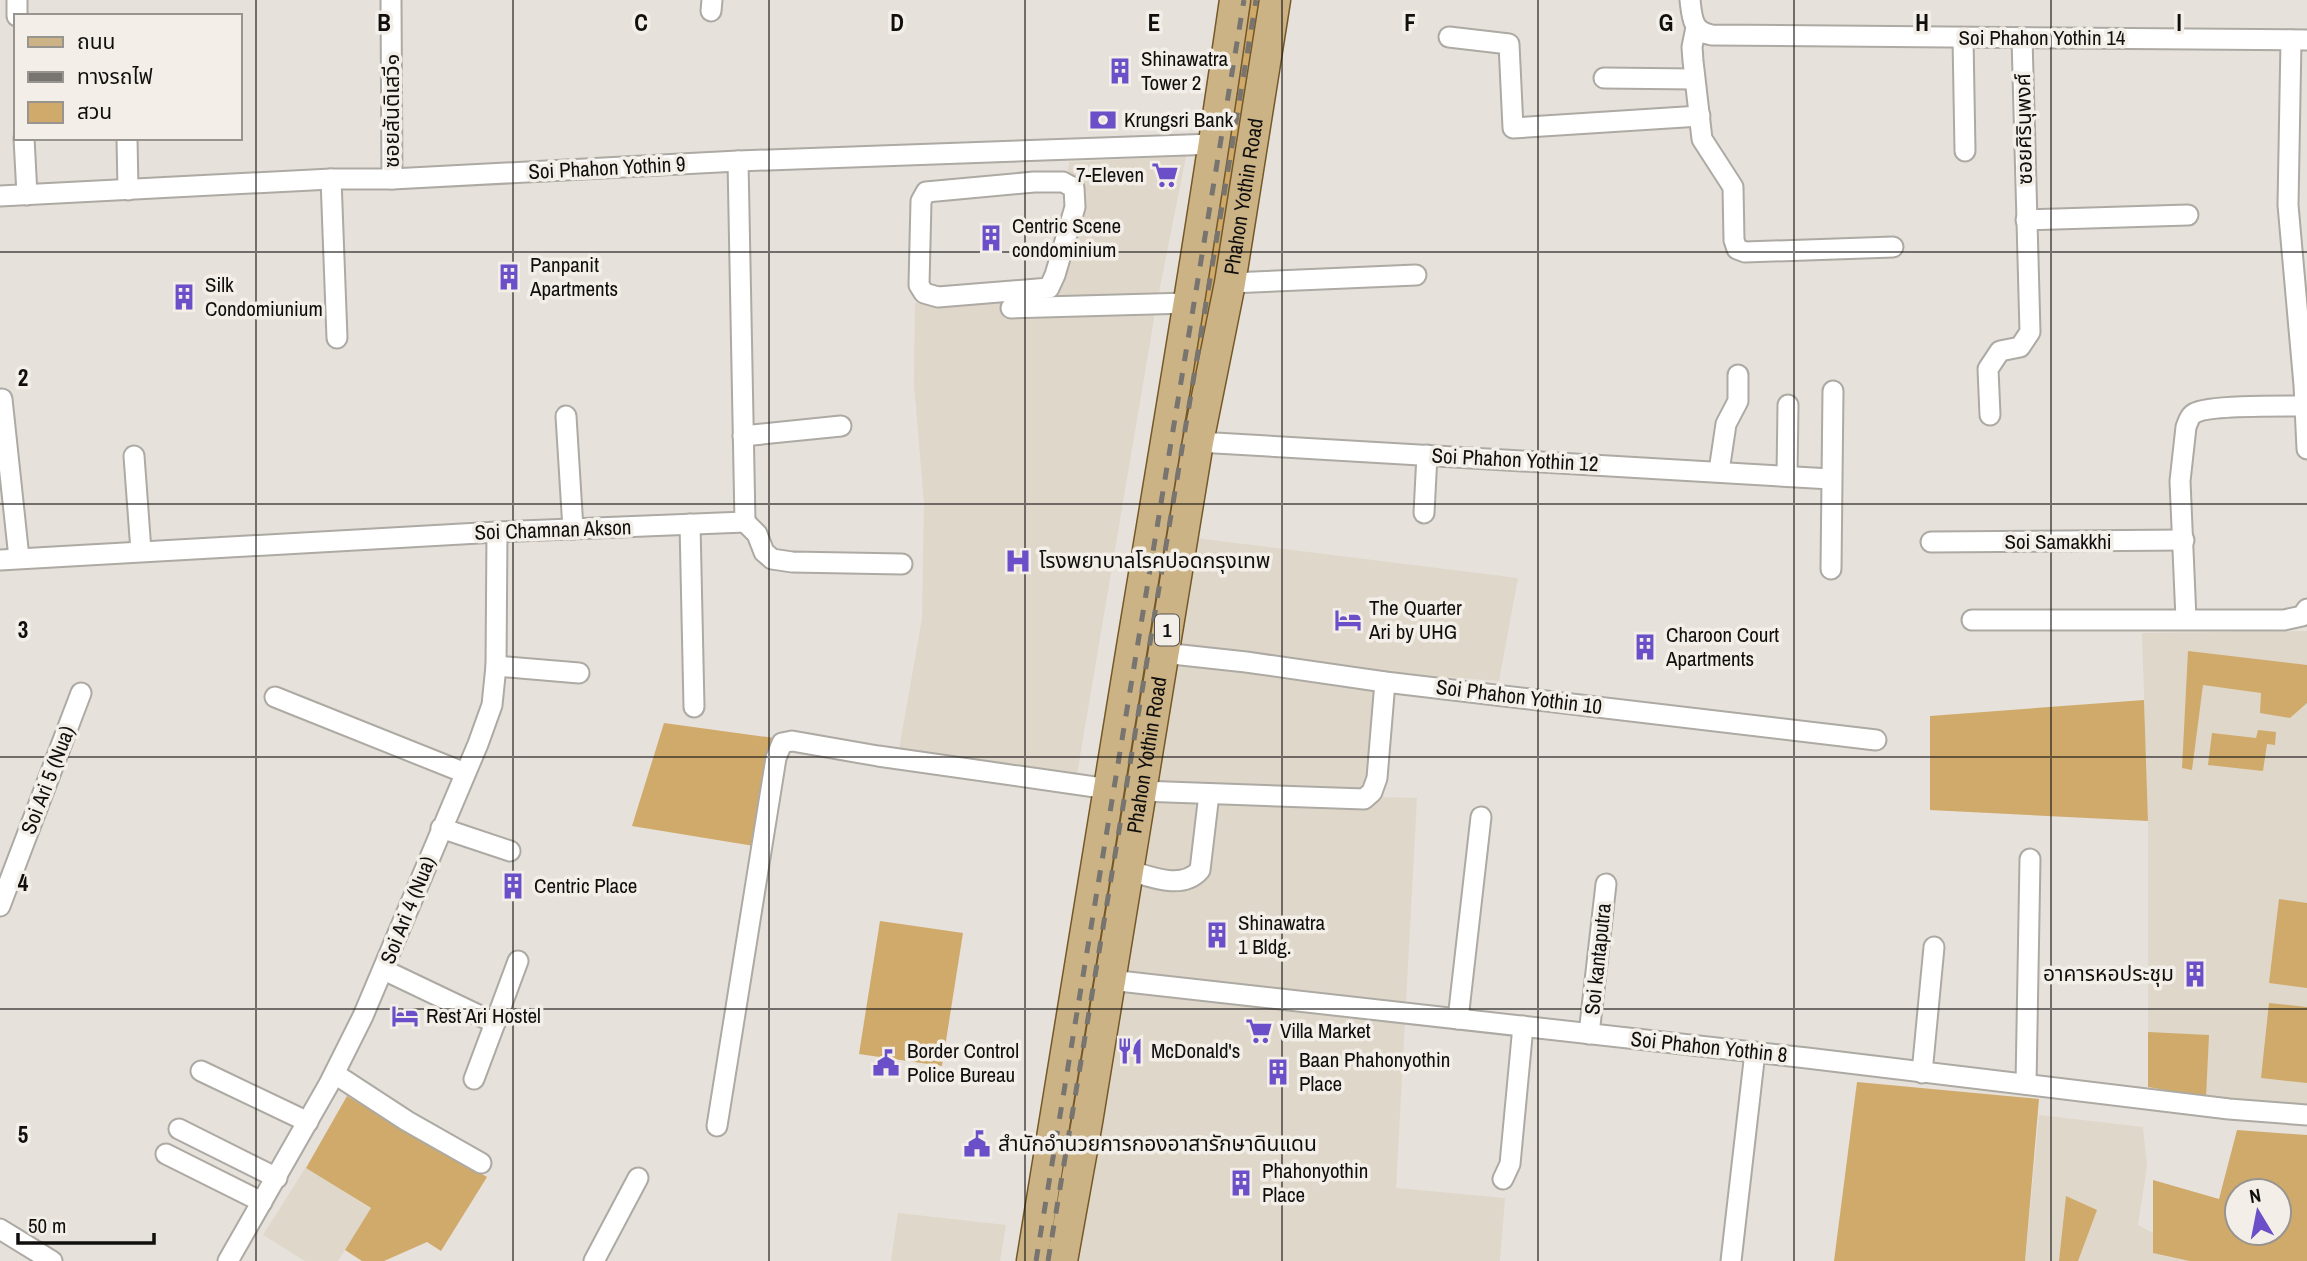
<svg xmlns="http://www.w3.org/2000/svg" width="2307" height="1261" font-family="'Archivo Narrow','Noto Sans Thai',sans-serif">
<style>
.built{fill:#dfd7ca}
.green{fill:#d0aa6a;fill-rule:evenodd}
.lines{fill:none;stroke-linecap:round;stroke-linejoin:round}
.street-casing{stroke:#ada9a3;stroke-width:23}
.primary-casing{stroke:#745827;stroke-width:33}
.street{stroke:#fff;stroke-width:19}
.primary{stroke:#ccb386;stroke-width:30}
.rail{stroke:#787571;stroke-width:5;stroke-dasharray:12 12;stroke-linecap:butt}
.grid{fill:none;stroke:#100f0d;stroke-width:2;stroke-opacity:0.55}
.labels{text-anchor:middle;stroke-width:7;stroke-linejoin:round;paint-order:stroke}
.shield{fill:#f3efe8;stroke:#54524f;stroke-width:2}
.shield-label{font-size:19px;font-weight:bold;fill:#100f0d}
.street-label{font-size:21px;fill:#100f0d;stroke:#f3efe8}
.poi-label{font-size:21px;fill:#100f0d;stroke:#f3efe8;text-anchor:start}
.grid-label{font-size:23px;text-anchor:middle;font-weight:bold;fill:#100f0d;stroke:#f3efe8;stroke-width:7;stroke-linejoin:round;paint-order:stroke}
</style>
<rect width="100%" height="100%" fill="#e6e1db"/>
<!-- built -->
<g class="built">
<polygon points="1186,156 1155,313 1076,780 898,755 922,619 924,503 914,383 915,303 1052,299 1069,162"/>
<polygon points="1196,538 1518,578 1499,681 1393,673 1378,797 1417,798 1396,1188 1505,1198 1500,1261 1070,1261"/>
<polygon points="2307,631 2307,1106 2219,1099 2148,1087 2148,821 2142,633"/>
<polygon points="2039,1115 2143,1127 2147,1166 2138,1225 2153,1233 2246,1261 2025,1261"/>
<polygon points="306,1167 371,1209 338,1261 305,1261 263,1235"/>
<polygon points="898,1213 1006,1225 1000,1261 891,1261"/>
</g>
<!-- green -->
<g class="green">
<polygon points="1243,0 1264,0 1112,897 1104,896"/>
<polygon points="2188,651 2307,665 2307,703 2290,718 2260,713 2261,693 2203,685 2192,770 2182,768"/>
<polygon points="2144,700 2148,821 1930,810 1930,716"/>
<polygon points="664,723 774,738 754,846 632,826"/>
<polygon points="2258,730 2276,732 2275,745 2267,744 2263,771 2208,765 2212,733 2256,738"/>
<polygon points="2279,899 2307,903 2307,988 2269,983"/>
<polygon points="880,921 963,933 942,1066 859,1054"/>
<polygon points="2269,1003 2307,1007 2307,1083 2261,1078"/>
<polygon points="2148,1032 2209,1035 2206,1097 2148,1087"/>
<polygon points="1857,1082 2039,1099 2025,1261 1834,1261"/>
<polygon points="347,1096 487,1177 441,1251 427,1242 384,1261 362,1261 345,1250 371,1208 306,1168"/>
<path d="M2237,1130L2307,1135V1261H2190L2153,1253V1180L2219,1199ZM2237,1191H2279V1233H2237Z"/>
<polygon points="2066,1196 2097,1210 2078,1261 2059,1261"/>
</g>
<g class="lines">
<!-- street casing -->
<g class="street-casing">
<g id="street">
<polyline points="17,0 17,16"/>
<polyline points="391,0 392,179"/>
<path d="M1690,0C1692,17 1692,32 1712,35L2307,40"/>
<polyline points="711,11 712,0"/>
<polyline points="1696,27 1692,47 1693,61 1702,139 1733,187 1734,240 1737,249 1745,252 1893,247"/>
<polyline points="1449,37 1509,44 1513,128 1700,116"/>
<polyline points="1963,38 1965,151"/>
<polyline points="2291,40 2288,205 2304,385 2307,449"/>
<polyline points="1604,78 1694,79"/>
<polyline points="24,138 27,195"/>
<polyline points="127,138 128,190"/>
<polyline points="738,161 745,522"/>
<polyline points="331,179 337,338"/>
<polygon points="1034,182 1063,182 1074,188 1075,207 1055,275 1049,288 938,297 924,293 919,285 921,201 926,192"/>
<polyline points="0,196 331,179 392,179 738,161 1215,144"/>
<polyline points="2026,220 2188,215"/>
<polyline points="1230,283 1416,275"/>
<polyline points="1011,308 1189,303"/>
<polyline points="2,399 19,558"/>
<polyline points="1990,415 1988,369 2000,351 2020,347 2030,332 2022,38"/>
<polyline points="566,416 573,529"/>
<polyline points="743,436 841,426"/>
<polyline points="1198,442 1831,479"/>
<polyline points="134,456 141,551"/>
<polyline points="1719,471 1726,424 1738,401 1738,375"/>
<polyline points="1787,476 1788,405"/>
<polyline points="1424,513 1427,455"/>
<polyline points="745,522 757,534 764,552 772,559 792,562 902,564"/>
<polyline points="690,524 694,707"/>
<polyline points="1931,542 2184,540"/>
<polyline points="0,560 497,532 745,522"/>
<polyline points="1831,569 1833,391"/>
<path d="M2186,619L2180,481L2186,427C2188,422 2190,415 2195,413C2208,405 2285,406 2305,406"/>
<polyline points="1972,620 2284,620 2302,616 2307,609"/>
<polyline points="1163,653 1246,662 1385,682 1876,740"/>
<polyline points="496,666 579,673"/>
<polyline points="275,697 465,773"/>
<polyline points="1140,791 1364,799 1372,792 1377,778 1385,682"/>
<polyline points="441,828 510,851"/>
<path d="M1127,870C1149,876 1182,891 1200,870L1209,794"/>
<polyline points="0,906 81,693"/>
<polyline points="384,970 495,1023 474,1079"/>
<polyline points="1110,980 1807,1058 2229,1109 2307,1115"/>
<polyline points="1458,1019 1481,817"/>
<polyline points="495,1023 518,961"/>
<polyline points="1589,1034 1606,884"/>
<polyline points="201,1071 308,1122"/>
<polyline points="1922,1073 1934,947"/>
<polyline points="335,1074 407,1121 481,1163"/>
<polyline points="2026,1084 2030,859"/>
<polyline points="717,1126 776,758 782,743 792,741 878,756 1109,789"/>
<polyline points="179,1129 277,1178"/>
<polyline points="166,1154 262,1202"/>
<polyline points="1503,1179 1510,1164 1523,1026"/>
<polyline points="0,1229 52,1261"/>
<polyline points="228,1261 329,1084 363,1016 478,744 492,705 496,666 497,532"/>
<polyline points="594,1261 638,1178"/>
<polyline points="1731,1261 1755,1052"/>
</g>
</g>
<!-- primary casing -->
<g class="primary-casing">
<g id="primary">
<path d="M1032,1261C1065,1058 1098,856 1131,653C1167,435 1204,218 1235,0"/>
<path id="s1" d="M1062,1261L1087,1122L1198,442L1230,283L1275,0"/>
</g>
</g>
<!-- street -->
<use href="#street" class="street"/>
<!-- primary -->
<use href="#primary" class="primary"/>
<!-- rail -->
<g class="rail">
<polyline points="1036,1261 1244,0"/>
<polyline points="1048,1261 1256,0"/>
</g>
</g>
<!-- grid -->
<path class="grid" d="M256,0V1261M513,0V1261M769,0V1261M1025,0V1261M1282,0V1261M1538,0V1261M1794,0V1261M2051,0V1261M0,252H2307M0,504H2307M0,757H2307M0,1009H2307"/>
<!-- icons -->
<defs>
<g id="building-bare" transform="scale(2.1)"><path d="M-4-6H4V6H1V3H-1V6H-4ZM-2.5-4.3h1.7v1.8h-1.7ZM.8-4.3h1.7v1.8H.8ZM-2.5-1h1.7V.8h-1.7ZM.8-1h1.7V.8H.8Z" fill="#6a4fc8" stroke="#f3efe8" stroke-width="2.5" paint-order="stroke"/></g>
<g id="bank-bare" transform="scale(2.1)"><path d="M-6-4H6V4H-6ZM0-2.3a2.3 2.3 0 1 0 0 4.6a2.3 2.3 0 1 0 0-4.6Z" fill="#6a4fc8" stroke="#f3efe8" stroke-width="2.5" paint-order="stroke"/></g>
<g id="supermarket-bare" transform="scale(2.1)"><path d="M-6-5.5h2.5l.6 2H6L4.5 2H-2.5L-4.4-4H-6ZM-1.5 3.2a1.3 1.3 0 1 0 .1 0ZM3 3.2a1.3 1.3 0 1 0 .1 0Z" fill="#6a4fc8" stroke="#f3efe8" stroke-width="2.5" paint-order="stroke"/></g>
<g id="hospital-bare" transform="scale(2.1)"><path d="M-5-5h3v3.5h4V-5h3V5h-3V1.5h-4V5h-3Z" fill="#6a4fc8" stroke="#f3efe8" stroke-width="2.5" paint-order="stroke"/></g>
<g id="hotel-bare" transform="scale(2.1)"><path d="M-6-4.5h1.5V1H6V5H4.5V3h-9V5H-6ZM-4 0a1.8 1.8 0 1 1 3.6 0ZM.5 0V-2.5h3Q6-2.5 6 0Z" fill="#6a4fc8" stroke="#f3efe8" stroke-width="2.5" paint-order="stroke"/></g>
<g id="restaurant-bare" transform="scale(2.1)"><path d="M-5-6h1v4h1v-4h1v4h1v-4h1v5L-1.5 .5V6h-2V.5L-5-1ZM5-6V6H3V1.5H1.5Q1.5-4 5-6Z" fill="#6a4fc8" stroke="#f3efe8" stroke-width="2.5" paint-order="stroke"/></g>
<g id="civic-bare" transform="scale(2.1)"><path d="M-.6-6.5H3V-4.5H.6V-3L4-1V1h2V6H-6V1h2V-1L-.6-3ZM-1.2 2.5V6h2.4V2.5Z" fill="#6a4fc8" stroke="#f3efe8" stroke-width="2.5" paint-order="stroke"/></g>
</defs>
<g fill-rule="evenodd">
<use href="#building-bare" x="1120" y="71"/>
<use href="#bank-bare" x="1103" y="120"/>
<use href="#supermarket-bare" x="1165" y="175"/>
<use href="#building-bare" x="991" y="238"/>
<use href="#building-bare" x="509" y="277"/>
<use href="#building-bare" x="184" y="297"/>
<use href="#hospital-bare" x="1018" y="561"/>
<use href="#hotel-bare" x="1348" y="620"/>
<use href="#building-bare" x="1645" y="647"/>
<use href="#building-bare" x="513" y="886"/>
<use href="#building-bare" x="1217" y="935"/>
<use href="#building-bare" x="2195" y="974"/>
<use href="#hotel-bare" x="405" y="1016"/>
<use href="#supermarket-bare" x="1259" y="1031"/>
<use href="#restaurant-bare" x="1130" y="1051"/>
<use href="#civic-bare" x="886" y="1063"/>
<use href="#building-bare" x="1278" y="1072"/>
<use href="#civic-bare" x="977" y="1144"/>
<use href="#building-bare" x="1241" y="1183"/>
</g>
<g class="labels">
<!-- shield labels -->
<rect class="shield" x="1155" y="614.5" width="24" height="31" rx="5"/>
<g class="shield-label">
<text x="1167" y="637">1</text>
</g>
<!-- street labels -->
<g class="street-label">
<text x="2042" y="45">Soi Phahon Yothin 14</text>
<text transform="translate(392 111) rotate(-90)" y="7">ซอยสันติเสวี๑</text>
<text transform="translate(2024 129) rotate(-91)" y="7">ซอยศิรินุพงศ์</text>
<text transform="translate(607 168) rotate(-3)" y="7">Soi Phahon Yothin 9</text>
<text dy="7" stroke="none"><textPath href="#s1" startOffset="1080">Phahon Yothin Road</textPath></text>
<text transform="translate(1515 460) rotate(3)" y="7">Soi Phahon Yothin 12</text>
<text transform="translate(553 530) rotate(-2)" y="7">Soi Chamnan Akson</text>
<text x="2058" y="549">Soi Samakkhi</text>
<text transform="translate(1519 697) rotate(7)" y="7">Soi Phahon Yothin 10</text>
<text dy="7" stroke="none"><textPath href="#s1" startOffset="513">Phahon Yothin Road</textPath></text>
<text transform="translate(48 780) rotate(-69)" y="7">Soi Ari 5 (Nua)</text>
<text transform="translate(408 910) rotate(-68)" y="7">Soi Ari 4 (Nua)</text>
<text transform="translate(1598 959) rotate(-84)" y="7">Soi kantaputra</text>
<text transform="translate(1709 1047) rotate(6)" y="7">Soi Phahon Yothin 8</text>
</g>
<!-- poi labels -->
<g class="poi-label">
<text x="1141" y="66">Shinawatra<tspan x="1141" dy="24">Tower 2</tspan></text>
<text x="1124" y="127">Krungsri Bank</text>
<text x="1144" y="182" text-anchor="end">7-Eleven</text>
<text x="1012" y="233">Centric Scene<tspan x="1012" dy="24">condominium</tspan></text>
<text x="530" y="272">Panpanit<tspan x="530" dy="24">Apartments</tspan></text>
<text x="205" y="292">Silk<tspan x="205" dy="24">Condomiunium</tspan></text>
<text x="1039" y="568">โรงพยาบาลโรคปอดกรุงเทพ</text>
<text x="1369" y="615">The Quarter<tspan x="1369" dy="24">Ari by UHG</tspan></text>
<text x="1666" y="642">Charoon Court<tspan x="1666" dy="24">Apartments</tspan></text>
<text x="534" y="893">Centric Place</text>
<text x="1238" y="930">Shinawatra<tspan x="1238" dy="24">1 Bldg.</tspan></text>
<text x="2174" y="981" text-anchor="end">อาคารหอประชุม</text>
<text x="426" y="1023">Rest Ari Hostel</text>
<text x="1280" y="1038">Villa Market</text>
<text x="907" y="1058">Border Control<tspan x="907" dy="24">Police Bureau</tspan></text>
<text x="1151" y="1058">McDonald's</text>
<text x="1299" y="1067">Baan Phahonyothin<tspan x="1299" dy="24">Place</tspan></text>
<text x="998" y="1151">สำนักอำนวยการกองอาสารักษาดินแดน</text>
<text x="1262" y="1178">Phahonyothin<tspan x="1262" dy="24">Place</tspan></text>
</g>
</g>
<g class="grid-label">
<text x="384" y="31">B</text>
<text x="641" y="31">C</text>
<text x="897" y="31">D</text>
<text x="1154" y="31">E</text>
<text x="1410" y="31">F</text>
<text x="1666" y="31">G</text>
<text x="1922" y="31">H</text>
<text x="2179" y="31">I</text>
<text x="23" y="386">2</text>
<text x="23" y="638">3</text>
<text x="23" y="891">4</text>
<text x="23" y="1143">5</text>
</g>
<!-- legend -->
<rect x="14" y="14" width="228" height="126" fill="#f3efe8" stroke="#989590" stroke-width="2"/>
<rect x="28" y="37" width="35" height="10" fill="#ccb386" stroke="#989590" stroke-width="2"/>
<text x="77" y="49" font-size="21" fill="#100f0d">ถนน</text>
<rect x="28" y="72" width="35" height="10" fill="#787571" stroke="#989590" stroke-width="2"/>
<text x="77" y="84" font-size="21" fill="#100f0d">ทางรถไฟ</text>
<rect x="28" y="102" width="35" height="21" fill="#d0aa6a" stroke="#989590" stroke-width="2"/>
<text x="77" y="119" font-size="21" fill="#100f0d">สวน</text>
<!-- north arrow -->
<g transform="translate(2258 1212) rotate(350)"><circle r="33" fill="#f3efe8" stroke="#989590" stroke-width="2"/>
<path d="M0-5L12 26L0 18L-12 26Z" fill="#6a4fc8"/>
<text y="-10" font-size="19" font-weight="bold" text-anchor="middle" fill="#100f0d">N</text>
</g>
<!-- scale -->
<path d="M18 1233v10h136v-10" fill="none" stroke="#100f0d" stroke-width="3.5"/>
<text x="28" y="1233" font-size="21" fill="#100f0d" stroke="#f3efe8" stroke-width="5" paint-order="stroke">50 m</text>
</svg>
